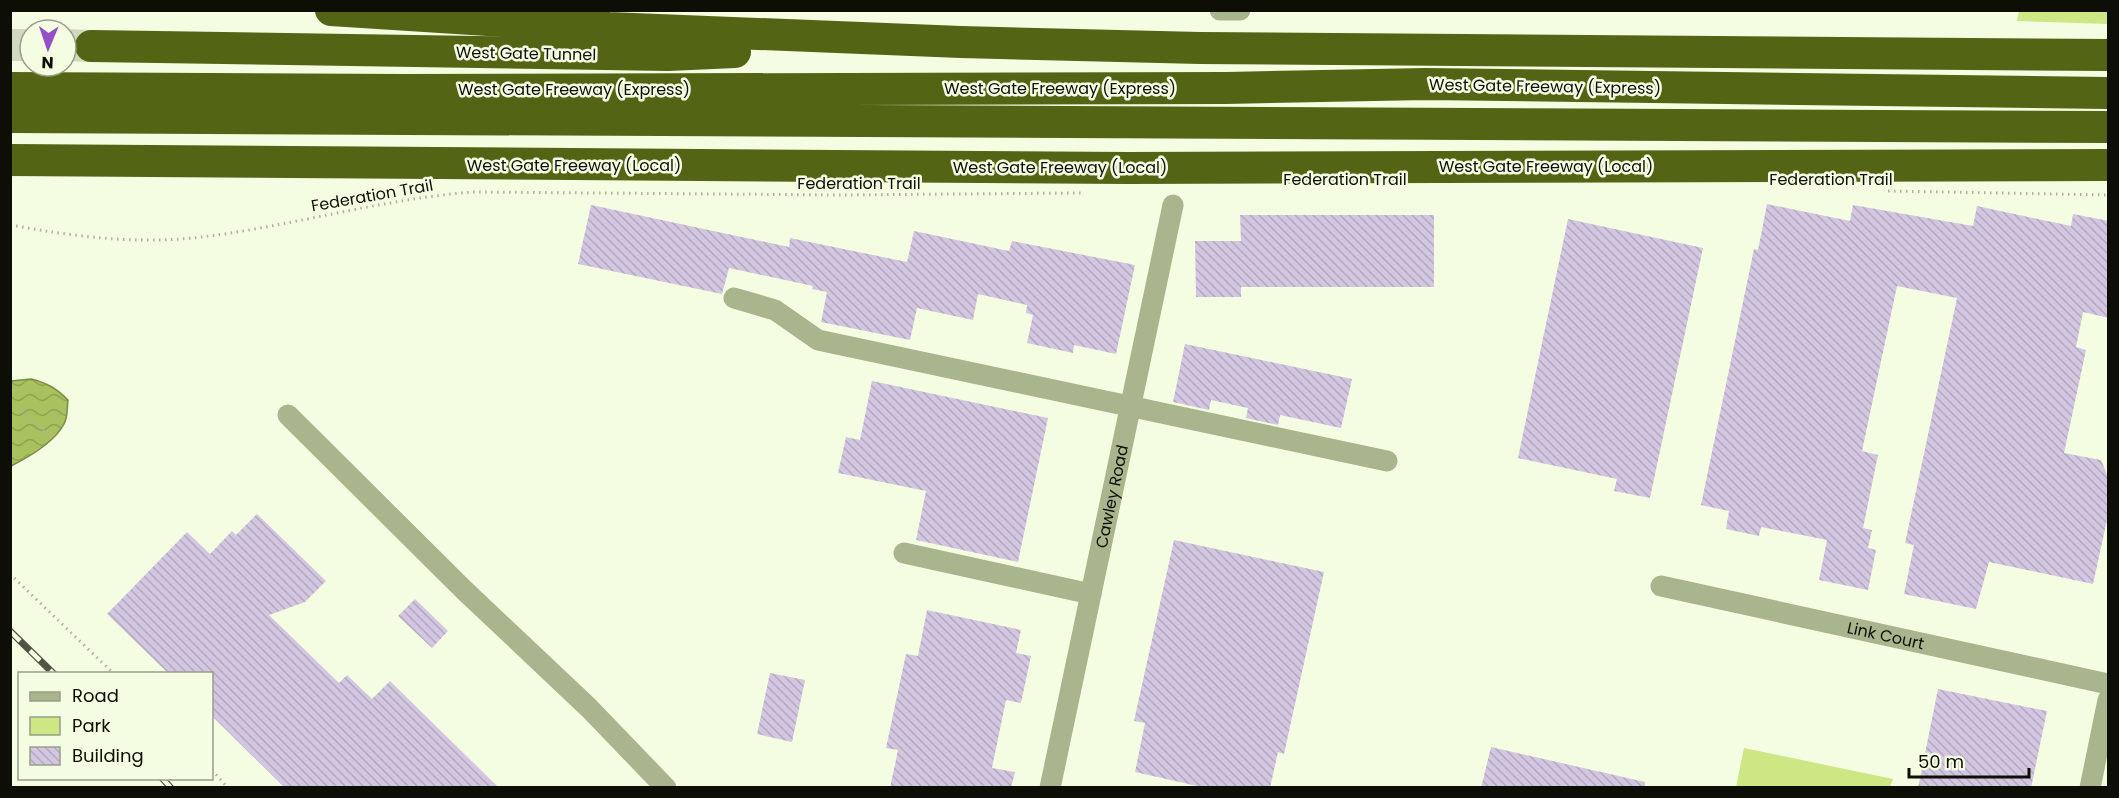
<svg xmlns="http://www.w3.org/2000/svg" width="2119" height="798" font-family="Poppins,sans-serif">
<style>
.green{fill:#cde784}
.water{fill:url(#water-waves);stroke:#7a8c44;stroke-width:1.5}
.building{fill:url(#building-back-hatch)}
.lines{fill:none;stroke-linecap:round;stroke-linejoin:round}
.highway-tunnel{stroke:#d1d9c0;stroke-width:32;stroke-dasharray:32 16;stroke-linecap:butt}
.path{stroke:#acb39d;stroke-width:3;stroke-dasharray:1.5 4.5;stroke-linecap:butt}
.minor{stroke:#a9b58c;stroke-width:21}
.highway{stroke:#536415;stroke-width:32}
.rail-casing{stroke:#515546;stroke-width:7}
.rail{stroke:#f4fde1;stroke-width:4.5;stroke-dasharray:14;stroke-linecap:butt}
.labels{text-anchor:middle;stroke-width:5;stroke-linejoin:round;paint-order:stroke}
.street-label{font-size:16px;fill:#0d0f06;stroke:#f4fde1}
</style>
<defs>
<pattern id="water-waves" width="16" height="10" patternUnits="userSpaceOnUse" patternTransform="scale(1.5)"><rect width="16" height="10" fill="#a9c15f"/><path d="M0 5q4-4 8 0t8 0" fill="none" stroke="#90a551"/></pattern>
<pattern id="building-back-hatch" width="6" height="6" patternUnits="userSpaceOnUse" patternTransform="scale(1.5)"><rect width="6" height="6" fill="#d3c6e0"/><path d="M-1 5l2 2M0 0l6 6M5-1l2 2" fill="none" stroke="#b4a9bf"/></pattern>
</defs>
<rect width="100%" height="100%" fill="#f4fde1"/>
<!-- green -->
<g class="green">
<polygon points="2019,11 2108,11 2108,24 2017,21"/>
<polygon points="1744,748 1893,779 1890,787 1736,787"/>
</g>
<!-- water -->
<path class="water" d="M31,379C47,383 56,388 68,400C67,407 68,417 64,424C54,443 29,457 11,466V381Z"/>
<!-- building -->
<g class="building">
<polygon points="1767,204 1850,221 1853,205 1973,226 1977,206 2071,226 2073,214 2109,221 2109,318 2083,312 2076,347 2086,350 2064,453 2101,460 2109,479 2109,511 2093,584 1989,562 1976,609 1904,594 1914,545 1905,543 1957,298 1897,286 1862,451 1878,455 1863,528 1872,530 1868,548 1876,550 1868,590 1819,580 1827,540 1761,527 1759,536 1726,529 1729,511 1701,505 1754,249 1758,250"/>
<polygon points="591,205 789,247 790,238 907,262 914,231 1009,251 1012,241 1135,265 1116,354 1074,345 1073,353 1027,343 1033,315 1026,313 1027,305 978,294 973,320 917,308 910,340 821,322 827,292 812,289 813,286 729,268 722,294 578,264"/>
<polygon points="1240,215 1434,215 1434,287 1241,287 1241,297 1196,297 1195,241 1241,241"/>
<polygon points="1568,219 1703,248 1650,498 1614,491 1617,479 1518,458"/>
<polygon points="1185,344 1352,379 1341,428 1280,415 1278,425 1246,418 1248,408 1211,400 1209,410 1173,402"/>
<polygon points="872,381 1048,418 1018,562 916,540 926,491 838,473 846,437 860,440"/>
<polygon points="257,514 326,581 305,602 269,615 339,683 347,675 372,699 390,681 499,788 285,788 212,716 212,674 169,674 107,614 187,532 210,554 232,531 236,535"/>
<polygon points="1174,540 1324,572 1284,754 1278,752 1270,788 1206,788 1135,772 1145,723 1134,721"/>
<polygon points="415,599 448,631 432,648 398,616"/>
<polygon points="927,610 1021,630 1016,653 1031,656 1021,703 1006,700 992,768 1015,772 1011,788 890,788 898,750 886,748 906,654 918,656"/>
<polygon points="770,673 805,680 792,742 757,734"/>
<polygon points="1938,689 2047,711 2031,788 1918,788"/>
<polygon points="1491,747 1645,782 1645,788 1481,788"/>
</g>
<g class="lines">
<!-- highway-tunnel -->
<g class="highway-tunnel">
<polyline points="10,45 30,45"/>
<polyline points="66,45 91,46"/>
</g>
<!-- path -->
<g class="path">
<polyline points="1888,191 2108,195"/>
<path d="M10,225C73,236 129,244 193,238C286,228 379,199 473,192L839,195L1081,193"/>
<polyline points="21,410 51,438"/>
<polyline points="10,574 114,674"/>
<polyline points="212,770 228,788"/>
</g>
<!-- minor -->
<g class="minor">
<polyline points="1220,10 1240,10"/>
<polyline points="734,298 775,310 818,340 1387,461"/>
<polyline points="288,415 464,590 589,708 666,788"/>
<polyline points="904,553 1091,594"/>
<path id="s1" d="M1661,586L2108,684"/>
<path id="s2" d="M1050,788L1173,205"/>
<polyline points="2090,788 2108,700"/>
</g>
<!-- highway -->
<g class="highway">
<polyline points="331,10 609,28 961,42 1200,48 2108,55"/>
<polyline points="91,46 668,55 735,52"/>
<polyline points="10,88 403,90 1226,88 1426,84 2108,93"/>
<polyline points="10,117 2108,127"/>
<polyline points="10,160 1128,168 2108,165"/>
</g>
<!-- rail casing -->
<g class="rail-casing">
<g id="rail">
<polyline points="10,631 54,674"/>
<polyline points="162,778 171,788"/>
</g>
</g>
<!-- rail -->
<use href="#rail" class="rail"/>
</g>
<g class="labels">
<!-- street labels -->
<g class="street-label">
<text transform="translate(526 53) rotate(1)" y="6">West Gate Tunnel</text>
<text transform="translate(1545 86) rotate(1)" y="6">West Gate Freeway (Express)</text>
<text x="1060" y="94">West Gate Freeway (Express)</text>
<text x="574" y="95">West Gate Freeway (Express)</text>
<text x="574" y="171">West Gate Freeway (Local)</text>
<text x="1546" y="172">West Gate Freeway (Local)</text>
<text x="1060" y="173">West Gate Freeway (Local)</text>
<text x="1345" y="185">Federation Trail</text>
<text x="1831" y="185">Federation Trail</text>
<text x="859" y="189">Federation Trail</text>
<text transform="translate(372 195) rotate(-10)" y="6">Federation Trail</text>
<text dy="6" stroke="none"><textPath href="#s2" startOffset="298">Cawley Road</textPath></text>
<text dy="6" stroke="none"><textPath href="#s1" startOffset="230">Link Court</textPath></text>
</g>
</g>
<!-- border -->
<rect width="2119" height="798" fill="none" stroke="#0d0f06" stroke-width="24"/>
<!-- legend -->
<rect x="18" y="672" width="195" height="108" fill="#f4fde1" stroke="#989e89" stroke-width="1.5"/>
<rect x="30" y="692" width="30" height="9" fill="#a9b58c" stroke="#989e89" stroke-width="1.5"/>
<text x="72" y="702" font-size="18" fill="#0d0f06">Road</text>
<rect x="30" y="717" width="30" height="18" fill="#cde784" stroke="#989e89" stroke-width="1.5"/>
<text x="72" y="732" font-size="18" fill="#0d0f06">Park</text>
<rect x="30" y="747" width="30" height="18" fill="url(#building-back-hatch)" stroke="#989e89" stroke-width="1.5"/>
<text x="72" y="762" font-size="18" fill="#0d0f06">Building</text>
<!-- north arrow -->
<g transform="translate(48 48) rotate(182)"><circle r="28" fill="#f4fde1" stroke="#989e89" stroke-width="1.5"/>
<path d="M0-4.5L10 22L0 15L-10 22Z" fill="#9451c6"/>
<text y="-9" font-size="16" font-weight="bold" text-anchor="middle" fill="#0d0f06">N</text>
</g>
<!-- scale -->
<path d="M1909 768v9h120v-9" fill="none" stroke="#0d0f06" stroke-width="3"/>
<text x="1918" y="768" font-size="18" fill="#0d0f06" stroke="#f4fde1" stroke-width="4.5" paint-order="stroke">50 m</text>
</svg>
